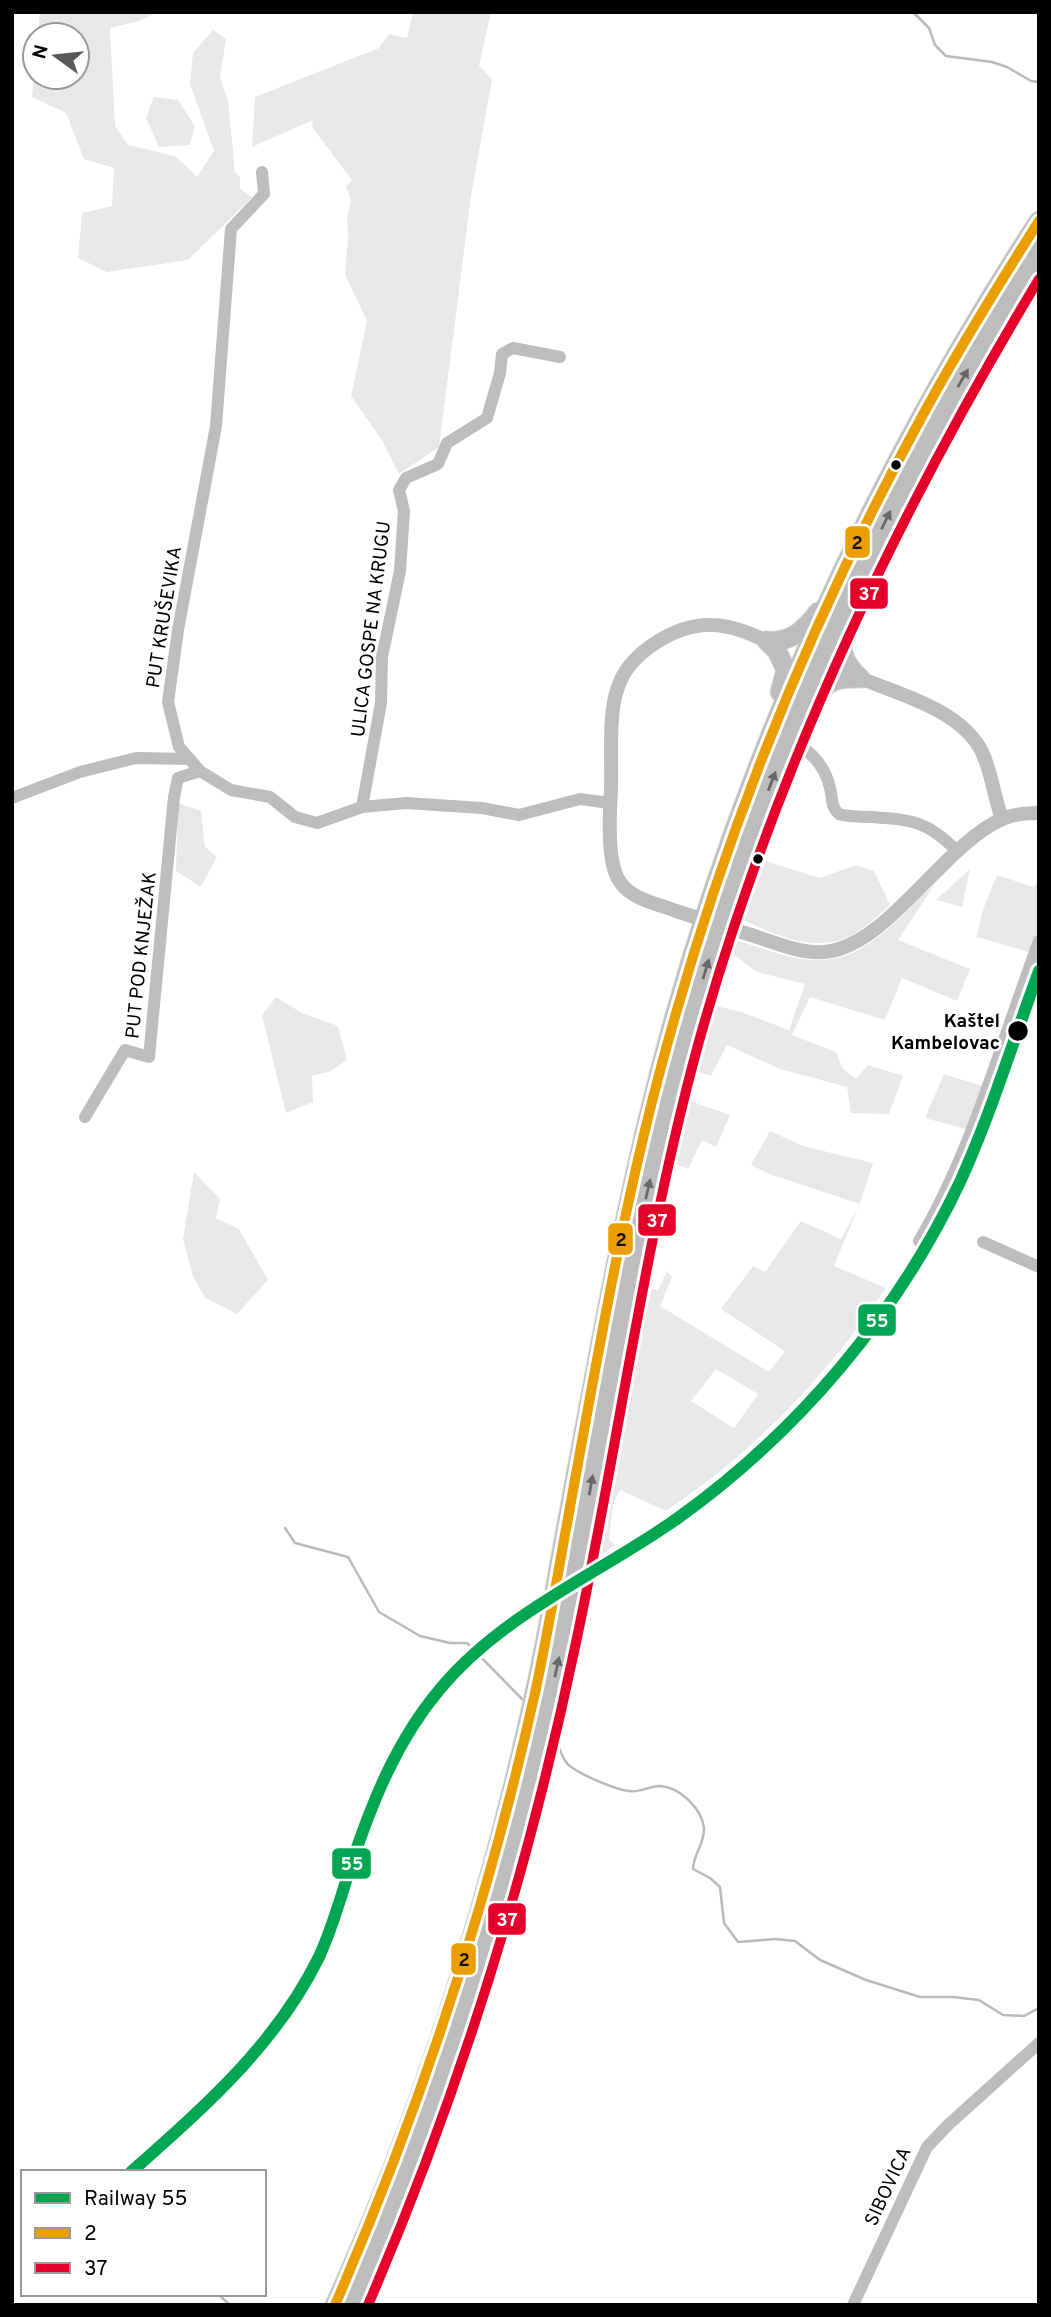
<svg xmlns="http://www.w3.org/2000/svg" width="1051" height="2317" font-family="Overpass,sans-serif">
<style>
.green{fill:#e8e8e8;fill-rule:evenodd}
.lines{fill:none;stroke-linecap:round;stroke-linejoin:round}
.stream{stroke:#bababa;stroke-width:2.5}
.primary-casing{stroke:#dbdbdb;stroke-width:21}
.minor{stroke:#bdbdbd;stroke-width:12}
.tertiary{stroke:#bdbdbd;stroke-width:14}
.primary{stroke:#bdbdbd;stroke-width:19}
.tertiary-bridge{stroke:#bdbdbd;stroke-width:14}
.bus-1-casing{stroke:#fff;stroke-width:16}
.bus-2-casing{stroke:#fff;stroke-width:16}
.bus-1{stroke:#eb9e00;stroke-width:10}
.bus-2{stroke:#e4002b;stroke-width:10}
.rail-1-casing{stroke:#fff;stroke-width:18}
.rail-1{stroke:#00a651;stroke-width:12}
.oneway{fill:#686868}
.bus-dot{fill:#000;stroke:#fff;stroke-width:2.5}
.labels{text-anchor:middle;stroke-width:5;stroke-linejoin:round;paint-order:stroke}
.street-label{font-size:19px;fill:#000;stroke:#fff}
.stop-label{font-size:19px;font-weight:bold;fill:#000;stroke:#fff;text-anchor:end}
.line-badge{stroke:#fff;stroke-width:2.5}
.badge-label{font-size:19px;text-anchor:middle;font-weight:bold;fill:#fff}
.pale-badge-label{font-size:19px;text-anchor:middle;font-weight:bold;fill:#111}
</style>
<rect width="100%" height="100%" fill="#fff"/>
<!-- green -->
<g class="green">
<polygon points="40,12 158,12 139,21 110,28 115,126 128,145 175,156 197,177 214,151 190,84 193,53 213,30 226,39 220,77 228,101 235,172 240,177 240,189 252,197 188,260 107,272 78,258 82,213 112,206 114,168 84,159 66,113 32,97 35,66 35,77 77,77 77,35 38,35"/>
<polygon points="413,12 491,12 479,66 492,79 471,196 439,447 399,474 382,440 351,396 367,321 345,274 348,237 347,218 351,200 346,186 352,180 312,127 313,120 252,147 255,97 379,48 389,34 407,38"/>
<polygon points="154,97 178,100 195,126 190,145 159,147 146,118"/>
<polygon points="178,803 201,811 205,847 217,857 201,887 176,871"/>
<path d="M762,860L820,878L856,865L874,871L890,905C879,915 868,925 855,933C818,957 770,933 735,916Z"/>
<polygon points="970,869 962,907 936,900"/>
<polygon points="997,875 1034,887 1039,879 1039,934 1032,953 977,937 982,912"/>
<path d="M935,884L898,940L970,969L957,1001L902,978L885,1020L810,997L792,1035L836,1052L843,1069L856,1079L868,1065L903,1076L889,1114L851,1113L847,1087L780,1069L727,1045L711,1076L692,1070L710,1011L713,1012L716,1006L742,1012L789,1030L805,984L757,972L728,950L731,943L739,941C762,948 786,958 811,960C864,965 900,916 935,884Z"/>
<polygon points="276,997 302,1013 338,1026 347,1060 331,1071 312,1076 313,1102 286,1113 262,1015"/>
<polygon points="944,1074 985,1087 969,1130 925,1118"/>
<polygon points="684,1099 730,1115 716,1147 702,1140 688,1169 670,1162"/>
<path d="M770,1131L803,1146L873,1163L860,1203L834,1266L886,1288C827,1376 754,1452 666,1511L620,1490L613,1504L609,1540L616,1545L586,1566L637,1301L646,1302L649,1288L658,1290L667,1271L672,1277L660,1306L769,1372L785,1351L721,1309L753,1266L765,1272L801,1221L841,1239L860,1204L769,1174L751,1165ZM716,1369L758,1394L734,1428L691,1401Z"/>
<polygon points="194,1172 220,1199 216,1218 239,1229 268,1280 237,1314 205,1298 193,1276 183,1239"/>
</g>
<g class="lines">
<!-- stream -->
<g class="stream">
<polyline points="913,12 929,28 935,45 946,56 992,62 1007,67 1031,81 1039,82"/>
<polyline points="285,1528 295,1543 348,1557 379,1612 420,1636 450,1643 467,1643 524,1701"/>
<path d="M551,1728C557,1738 559,1753 566,1762C573,1772 616,1790 629,1791C639,1793 650,1786 660,1786C680,1787 702,1809 704,1828C705,1843 693,1855 693,1869L710,1878L720,1887L724,1923L738,1942L776,1939L795,1941L820,1960L866,1980L920,1997H953L979,2000L1003,2015L1024,2016L1039,2008"/>
<polyline points="12,2258 13,2258"/>
<polyline points="218,2294 230,2305"/>
</g>
<!-- primary casing -->
<g class="primary-casing">
<g id="primary">
<path d="M846,624C838,647 842,662 860,678"/>
<polyline points="767,641 777,651 786,670 780,692"/>
<path d="M767,641C790,643 805,630 818,612"/>
<path d="M808,706C827,683 828,678 860,678"/>
<path d="M335,2305C424,2109 489,1903 535,1692C548,1634 557,1576 568,1518C596,1368 622,1218 660,1071C737,772 870,479 1039,221"/>
<path d="M353,2305C449,2092 516,1866 563,1638C604,1438 630,1234 686,1037C765,759 886,497 1039,251"/>
</g>
</g>
<!-- minor -->
<g class="minor">
<polyline points="262,172 264,194 231,229 216,426 178,630 168,702 179,747 200,771 231,790 270,797 295,817 317,823 362,807 406,803 482,808 519,815 580,799 610,803"/>
<path d="M788,739C809,749 825,765 830,788C833,799 830,806 839,814C849,817 861,817 872,817C913,820 927,821 957,851"/>
<polyline points="12,798 80,772 136,758 190,759"/>
<polyline points="362,807 381,703 382,657 400,571 404,511 399,490 406,478 438,464 447,443 487,418 500,373 502,354 513,348 560,357"/>
<polyline points="85,1117 125,1050 149,1057 174,797 178,778 200,771"/>
<path d="M919,1241C974,1147 1001,1042 1039,941"/>
<polyline points="983,1242 1039,1267"/>
<polyline points="853,2305 927,2147 948,2125 1039,2043"/>
</g>
<!-- tertiary -->
<g class="tertiary">
<path d="M860,678C901,695 961,710 982,752C992,773 994,797 1002,819"/>
<path d="M676,911C658,904 631,899 620,882C606,862 610,813 611,788C612,759 608,713 618,687C629,653 676,624 711,625C730,625 749,633 767,641"/>
<path d="M751,935C774,942 800,954 824,952C887,947 942,846 1002,819C1013,814 1027,813 1039,813"/>
</g>
<!-- primary -->
<use href="#primary" class="primary"/>
<!-- tertiary-bridge -->
<polyline class="tertiary-bridge" points="676,911 751,935"/>
<!-- bus-1 casing -->
<g class="bus-1-casing">
<path id="bus-1" d="M335,2305C421,2107 488,1903 535,1693C546,1642 555,1591 564,1540C593,1383 619,1225 660,1071C720,845 807,627 919,422C956,353 997,287 1039,221"/>
</g>
<!-- bus-2 casing -->
<g class="bus-2-casing">
<path id="bus-2" d="M368,2305C461,2090 527,1876 575,1647C618,1447 644,1243 698,1045C773,774 894,519 1039,279"/>
</g>
<!-- bus-1 -->
<use href="#bus-1" class="bus-1"/>
<!-- bus-2 -->
<use href="#bus-2" class="bus-2"/>
<!-- rail-1 casing -->
<g class="rail-1-casing">
<path id="rail-1" d="M131,2172C203,2108 276,2045 319,1957C333,1927 342,1893 352,1862C373,1800 397,1740 440,1689C503,1613 599,1574 678,1518C798,1432 897,1315 960,1182C991,1114 1013,1041 1039,971"/>
</g>
<!-- rail-1 -->
<use href="#rail-1" class="rail-1"/>
</g>
<!-- one-way arrows -->
<defs><path id="oneway-solid" d="M-6-.8H1V-3.2L6.5 0L1 3.2V.8H-6Z" transform="scale(1.75)"/></defs>
<g class="oneway">
<use href="#oneway-solid" transform="translate(963 378) rotate(-60)"/>
<use href="#oneway-solid" transform="translate(886 520) rotate(-64)"/>
<use href="#oneway-solid" transform="translate(772 781) rotate(-69)"/>
<use href="#oneway-solid" transform="translate(706 969) rotate(-73)"/>
<use href="#oneway-solid" transform="translate(648 1189) rotate(-77)"/>
<use href="#oneway-solid" transform="translate(591 1485) rotate(-80)"/>
<use href="#oneway-solid" transform="translate(557 1667) rotate(-78)"/>
</g>
<!-- markers -->
<g class="bus-dot">
<circle cx="896" cy="465" r="6"/>
<circle cx="758" cy="859" r="6"/>
<circle cx="1018" cy="1031" r="11"/>
</g>
<g class="labels">
<!-- street labels -->
<g class="street-label">
<text transform="translate(163 617) rotate(-81)" y="7">PUT KRUŠEVIKA</text>
<text transform="translate(370 629) rotate(-83)" y="7">ULICA GOSPE NA KRUGU</text>
<text transform="translate(140 955) rotate(-84)" y="7">PUT POD KNJEŽAK</text>
<text transform="translate(887 2186) rotate(-65)" y="7">SIBOVICA</text>
</g>
<!-- stop labels -->
<g class="stop-label">
<text x="1000" y="1027">Kaštel<tspan x="1000" dy="22">Kambelovac</tspan></text>
</g>
</g>
<g class="line-badge">
<rect x="844" y="525" width="27" height="34" rx="7" fill="#eb9e00"/>
<rect x="849" y="577" width="40" height="33" rx="7" fill="#e4002b"/>
<rect x="637" y="1203" width="40" height="34" rx="7" fill="#e4002b"/>
<rect x="607" y="1222" width="27" height="34" rx="7" fill="#eb9e00"/>
<rect x="857" y="1303" width="40" height="34" rx="7" fill="#00a651"/>
<rect x="331" y="1847" width="41" height="33" rx="7" fill="#00a651"/>
<rect x="487" y="1902" width="40" height="34" rx="7" fill="#e4002b"/>
<rect x="450" y="1942" width="27" height="34" rx="7" fill="#eb9e00"/>
</g>
<g class="badge-label">
<text x="869" y="600">37</text>
<text x="657" y="1227">37</text>
<text x="877" y="1327">55</text>
<text x="352" y="1870">55</text>
<text x="507" y="1926">37</text>
</g>
<g class="pale-badge-label">
<text x="857" y="549">2</text>
<text x="621" y="1246">2</text>
<text x="464" y="1966">2</text>
</g>
<!-- border -->
<rect width="1051" height="2317" fill="none" stroke="#000000" stroke-width="28"/>
<!-- legend -->
<rect x="21" y="2170" width="245" height="126" fill="#ffffff" stroke="#999999" stroke-width="2"/>
<rect x="35" y="2193" width="35" height="10" fill="#00a651" stroke="#999999" stroke-width="2"/>
<text x="84" y="2205" font-size="21" fill="#000000">Railway 55</text>
<rect x="35" y="2228" width="35" height="10" fill="#eb9e00" stroke="#999999" stroke-width="2"/>
<text x="84" y="2240" font-size="21" fill="#000000">2</text>
<rect x="35" y="2263" width="35" height="10" fill="#e4002b" stroke="#999999" stroke-width="2"/>
<text x="84" y="2275" font-size="21" fill="#000000">37</text>
<!-- north arrow -->
<g transform="translate(56 56) rotate(285)"><circle r="33" fill="#ffffff" stroke="#999999" stroke-width="2"/>
<path d="M0-5L12 26L0 18L-12 26Z" fill="#595959"/>
<text y="-10" font-size="19" font-weight="bold" text-anchor="middle" fill="#000000">N</text>
</g>
</svg>
